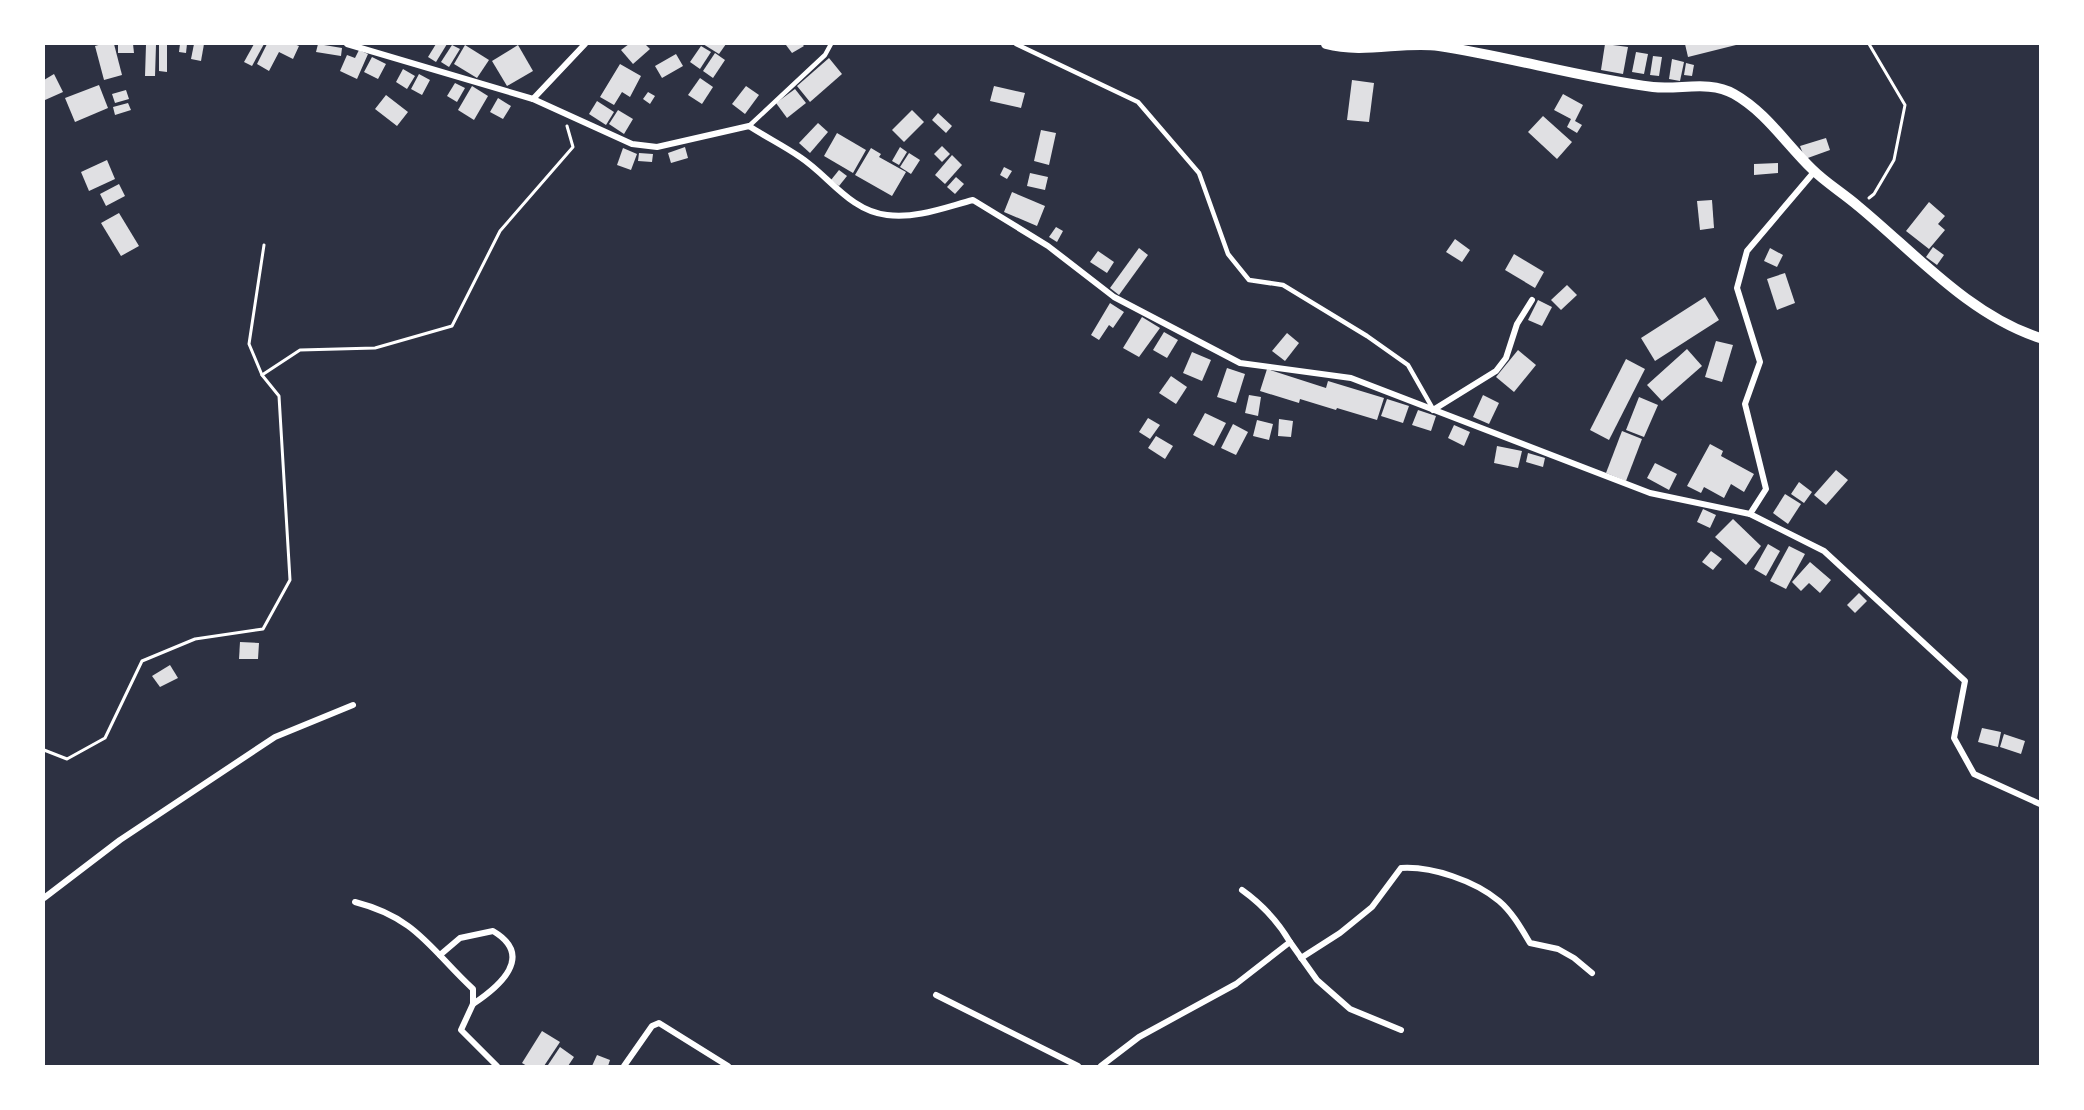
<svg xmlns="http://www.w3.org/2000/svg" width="2084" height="1110" font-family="'Nunito Sans',sans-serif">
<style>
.building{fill:#e0e0e3}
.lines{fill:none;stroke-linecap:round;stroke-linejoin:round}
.path{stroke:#fff;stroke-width:3}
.service{stroke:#fff;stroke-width:4.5}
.minor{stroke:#fff;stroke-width:6}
.tertiary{stroke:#fff;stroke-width:10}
</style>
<rect width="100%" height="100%" fill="#2d3142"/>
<!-- building -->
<g class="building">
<polygon points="102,44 114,44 122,75 104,80 95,46"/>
<polygon points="118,44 133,44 134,53 118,53"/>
<polygon points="146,44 156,44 155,76 145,76"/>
<polygon points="159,44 167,44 167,72 159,71"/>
<polygon points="180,44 187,44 186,53 179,52"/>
<polygon points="194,44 204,44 201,61 191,59"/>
<polygon points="254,44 264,44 252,66 244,62"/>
<polygon points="267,44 294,44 299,46 293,59 279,52 269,71 257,64"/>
<polygon points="318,44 342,48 341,56 316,52"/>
<polygon points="436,44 447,44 436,62 428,57"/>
<polygon points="629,44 645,44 650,49 633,64 621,50"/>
<polygon points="703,44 726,44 719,54"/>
<polygon points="802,44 804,46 792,53 786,45"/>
<polygon points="1605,44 1628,47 1623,74 1601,70"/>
<polygon points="1685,44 1736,44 1736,45 1688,57"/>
<polygon points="452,45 460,49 449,67 441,62"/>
<polygon points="465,45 489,60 477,78 454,64"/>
<polygon points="518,45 533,71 507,86 492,61"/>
<polygon points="701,46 711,52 700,69 690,62"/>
<polygon points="359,50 368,54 357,79 340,71 347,55 355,58"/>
<polygon points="1636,52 1648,54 1644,74 1632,72"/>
<polygon points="715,53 725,60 713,78 703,71"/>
<polygon points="676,54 683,66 662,78 655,66"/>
<polygon points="1653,56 1662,57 1659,76 1650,75"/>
<polygon points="372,57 386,64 378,79 364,72"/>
<polygon points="829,58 842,74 810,102 797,86"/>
<polygon points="1672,59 1684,62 1680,81 1669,79"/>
<polygon points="1686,63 1694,65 1692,76 1684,75"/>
<polygon points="620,64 641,76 630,97 622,92 614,105 600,97"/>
<polygon points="403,69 415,76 407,89 396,82"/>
<polygon points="54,74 63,92 45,100 44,80"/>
<polygon points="419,74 430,80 422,95 411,89"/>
<polygon points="700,78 713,87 702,104 688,95"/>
<polygon points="1352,80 1374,83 1369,122 1347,120"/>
<polygon points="455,83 465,88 457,102 447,96"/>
<polygon points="99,85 108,108 75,122 65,98"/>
<polygon points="472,86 488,96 474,120 458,110"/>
<polygon points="746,86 759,95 745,114 732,104"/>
<polygon points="994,86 1025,93 1021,108 990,101"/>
<polygon points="795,89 806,103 787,118 776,103"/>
<polygon points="126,90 129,99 115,103 112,94"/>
<polygon points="648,92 655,96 650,104 643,99"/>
<polygon points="1563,94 1583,105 1575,121 1582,125 1577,133 1567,127 1571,119 1554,110"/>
<polygon points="386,95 408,112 397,126 375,109"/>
<polygon points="498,98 511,106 503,119 490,112"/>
<polygon points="597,101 614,112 606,125 589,114"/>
<polygon points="128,103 131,110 115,115 113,107"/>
<polygon points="618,110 633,119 624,134 609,124"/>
<polygon points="912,110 924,122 904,142 892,130"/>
<polygon points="938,113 952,126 946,133 932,120"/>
<polygon points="1543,116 1572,142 1557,159 1528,132"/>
<polygon points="818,123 828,132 810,153 799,143"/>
<polygon points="1041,130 1056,133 1049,165 1034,161"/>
<polygon points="837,133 866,150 853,173 824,156"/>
<polygon points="1826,138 1830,150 1805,159 1800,146"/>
<polygon points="942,146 950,154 942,162 934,154"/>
<polygon points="685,147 688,158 671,163 668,153"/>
<polygon points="900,147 907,152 899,165 892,161"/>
<polygon points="623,148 637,154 631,170 617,165"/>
<polygon points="871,148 881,154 879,157 906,172 892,196 855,175"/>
<polygon points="639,153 653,154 652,162 638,161"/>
<polygon points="909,153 920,160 911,174 900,167"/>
<polygon points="952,155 962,165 945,184 935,175"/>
<polygon points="107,160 115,179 89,191 81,172"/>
<polygon points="1778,163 1778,173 1754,175 1754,164"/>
<polygon points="1004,167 1012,171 1007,179 1000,175"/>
<polygon points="839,170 847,176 839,186 831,180"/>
<polygon points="1030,173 1048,177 1045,190 1027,186"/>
<polygon points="956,177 964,184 955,194 947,187"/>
<polygon points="119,184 125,196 106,206 100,194"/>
<polygon points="1012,192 1045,206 1037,226 1004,212"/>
<polygon points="1712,200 1714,228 1700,230 1697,201"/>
<polygon points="1929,202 1945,216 1938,224 1945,230 1929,249 1906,231"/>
<polygon points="119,213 139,246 121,256 101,223"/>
<polygon points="1056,227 1063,231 1057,242 1049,237"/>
<polygon points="1455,239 1470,250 1462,262 1446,252"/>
<polygon points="1933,247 1944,255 1937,265 1926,257"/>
<polygon points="1139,248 1148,255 1119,295 1110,288"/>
<polygon points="1770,248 1783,255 1777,267 1764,261"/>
<polygon points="1098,251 1114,262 1107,273 1090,262"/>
<polygon points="1514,254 1544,272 1535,288 1505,270"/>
<polygon points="1785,273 1795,303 1777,310 1767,279"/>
<polygon points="1567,285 1577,295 1561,310 1551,300"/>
<polygon points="1705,297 1719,320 1655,361 1641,338"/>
<polygon points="1538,300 1552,307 1542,326 1528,320"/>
<polygon points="1110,303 1124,312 1113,328 1109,325 1099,340 1091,335"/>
<polygon points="1142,317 1160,328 1139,357 1123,348"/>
<polygon points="1164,332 1178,340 1167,358 1153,350"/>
<polygon points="1287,333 1299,343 1285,361 1272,351"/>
<polygon points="1716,341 1733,345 1722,382 1705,377"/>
<polygon points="1687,349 1702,366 1662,401 1647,385"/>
<polygon points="1518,350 1536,365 1514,392 1496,377"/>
<polygon points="1192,352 1211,360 1202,381 1183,373"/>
<polygon points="1626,359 1645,369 1609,440 1590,430"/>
<polygon points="1227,368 1245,374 1236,403 1217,397"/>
<polygon points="1267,369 1326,388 1328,381 1384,398 1377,420 1337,408 1336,410 1300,399 1299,403 1260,391"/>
<polygon points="1171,376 1187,387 1176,404 1159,393"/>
<polygon points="1249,395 1261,397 1258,416 1245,413"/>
<polygon points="1483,395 1499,403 1489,424 1473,417"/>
<polygon points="1639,397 1658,405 1644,437 1626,430"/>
<polygon points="1387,399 1409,406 1403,423 1381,416"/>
<polygon points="1418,410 1436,416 1431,431 1412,425"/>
<polygon points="1205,413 1226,423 1214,446 1193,435"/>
<polygon points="1148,418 1160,425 1150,439 1139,432"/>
<polygon points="1279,419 1293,421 1291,437 1278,436"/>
<polygon points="1257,420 1273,424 1269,440 1253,436"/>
<polygon points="1233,424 1248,432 1236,455 1221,448"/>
<polygon points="1454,425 1470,432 1464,446 1448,438"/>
<polygon points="1622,431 1642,439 1626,481 1606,473"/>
<polygon points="1156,436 1173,446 1165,459 1148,448"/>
<polygon points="1710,444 1723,451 1721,456 1754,474 1744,492 1731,484 1724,498 1704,487 1701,493 1687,486"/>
<polygon points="1497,446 1522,451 1518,468 1494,463"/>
<polygon points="1528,453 1545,458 1543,467 1526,462"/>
<polygon points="1655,463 1677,474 1669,490 1647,478"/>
<polygon points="1836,470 1848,480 1826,505 1814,495"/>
<polygon points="1799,482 1812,492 1804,503 1791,494"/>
<polygon points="1785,494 1801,504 1788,524 1773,513"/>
<polygon points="1703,509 1716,515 1710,528 1697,522"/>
<polygon points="1733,519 1761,546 1746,565 1715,537"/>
<polygon points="1768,544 1780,551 1766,576 1754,569"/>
<polygon points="1789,546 1805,554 1786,589 1770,581"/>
<polygon points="1711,551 1722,559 1713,570 1702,562"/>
<polygon points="1810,562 1831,580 1820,593 1809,583 1801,591 1792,582"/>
<polygon points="1859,593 1867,601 1855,613 1847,605"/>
<polygon points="240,642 259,643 258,659 239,659"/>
<polygon points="170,665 178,678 160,687 152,676"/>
<polygon points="1982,728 2001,732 1998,747 1978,742"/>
<polygon points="2004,734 2025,741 2021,754 2000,747"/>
<polygon points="542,1031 560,1042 544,1066 527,1066 522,1063"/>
<polygon points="560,1047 574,1057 568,1066 551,1066 548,1065"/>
<polygon points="597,1055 610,1060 608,1066 592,1066"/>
</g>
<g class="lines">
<!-- path -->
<g class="path">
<polyline points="1869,198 1874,194 1894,160 1905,105 1869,44"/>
<polyline points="262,375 300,350 375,348 452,326 500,231 573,147 567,126"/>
<polyline points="44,750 67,759 105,738 142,661 195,639 263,629 290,580 279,396 262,375 249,344 264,245"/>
</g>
<!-- service -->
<g class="service">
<polyline points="1016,44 1138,102 1199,173 1228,254 1249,280 1283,285 1367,336 1408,365 1433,409"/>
<polyline points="749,126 825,55 831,44"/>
</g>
<!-- minor -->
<g class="minor">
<polyline points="347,44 533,99 585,44"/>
<path d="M533,99L632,144L657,147L749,126C766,137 784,146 800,157C829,176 850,211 887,215C916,219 946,207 973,200L1048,246L1114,297L1240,363L1351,378L1650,493L1750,514"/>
<polyline points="1814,172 1747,251 1737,288 1760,362 1745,404 1766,489 1750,514 1824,551 1965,681 1954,738 1974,774 2040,804"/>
<polyline points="1433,410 1496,371 1506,358 1517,324 1532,300"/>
<path d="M1242,890C1263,905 1277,920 1290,942"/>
<polyline points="44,898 120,840 275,737 353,705"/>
<path d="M355,902C417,918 430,949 473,989V1004L461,1030L497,1066"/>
<path d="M440,955L460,938L493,931C535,956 500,986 473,1004"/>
<path d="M1301,958L1340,933L1372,907L1401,868C1432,866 1475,881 1499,901C1512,912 1521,928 1530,943L1558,949L1574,958L1592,973"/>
<polyline points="936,995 1078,1066"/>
<polyline points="624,1066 652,1026 659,1023 728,1066"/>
<polyline points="1101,1066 1139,1037 1236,984 1290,942 1317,980 1350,1009 1401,1030"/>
</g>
<!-- tertiary -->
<path class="tertiary" d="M1326,44C1364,54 1403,41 1439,46C1511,57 1582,78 1653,87C1680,90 1710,80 1734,94C1766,112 1786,144 1812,169C1826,183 1843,193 1858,206C1915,253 1969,315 2040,338"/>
</g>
<!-- border -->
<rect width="2084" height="1110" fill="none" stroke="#ffffff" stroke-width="90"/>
</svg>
